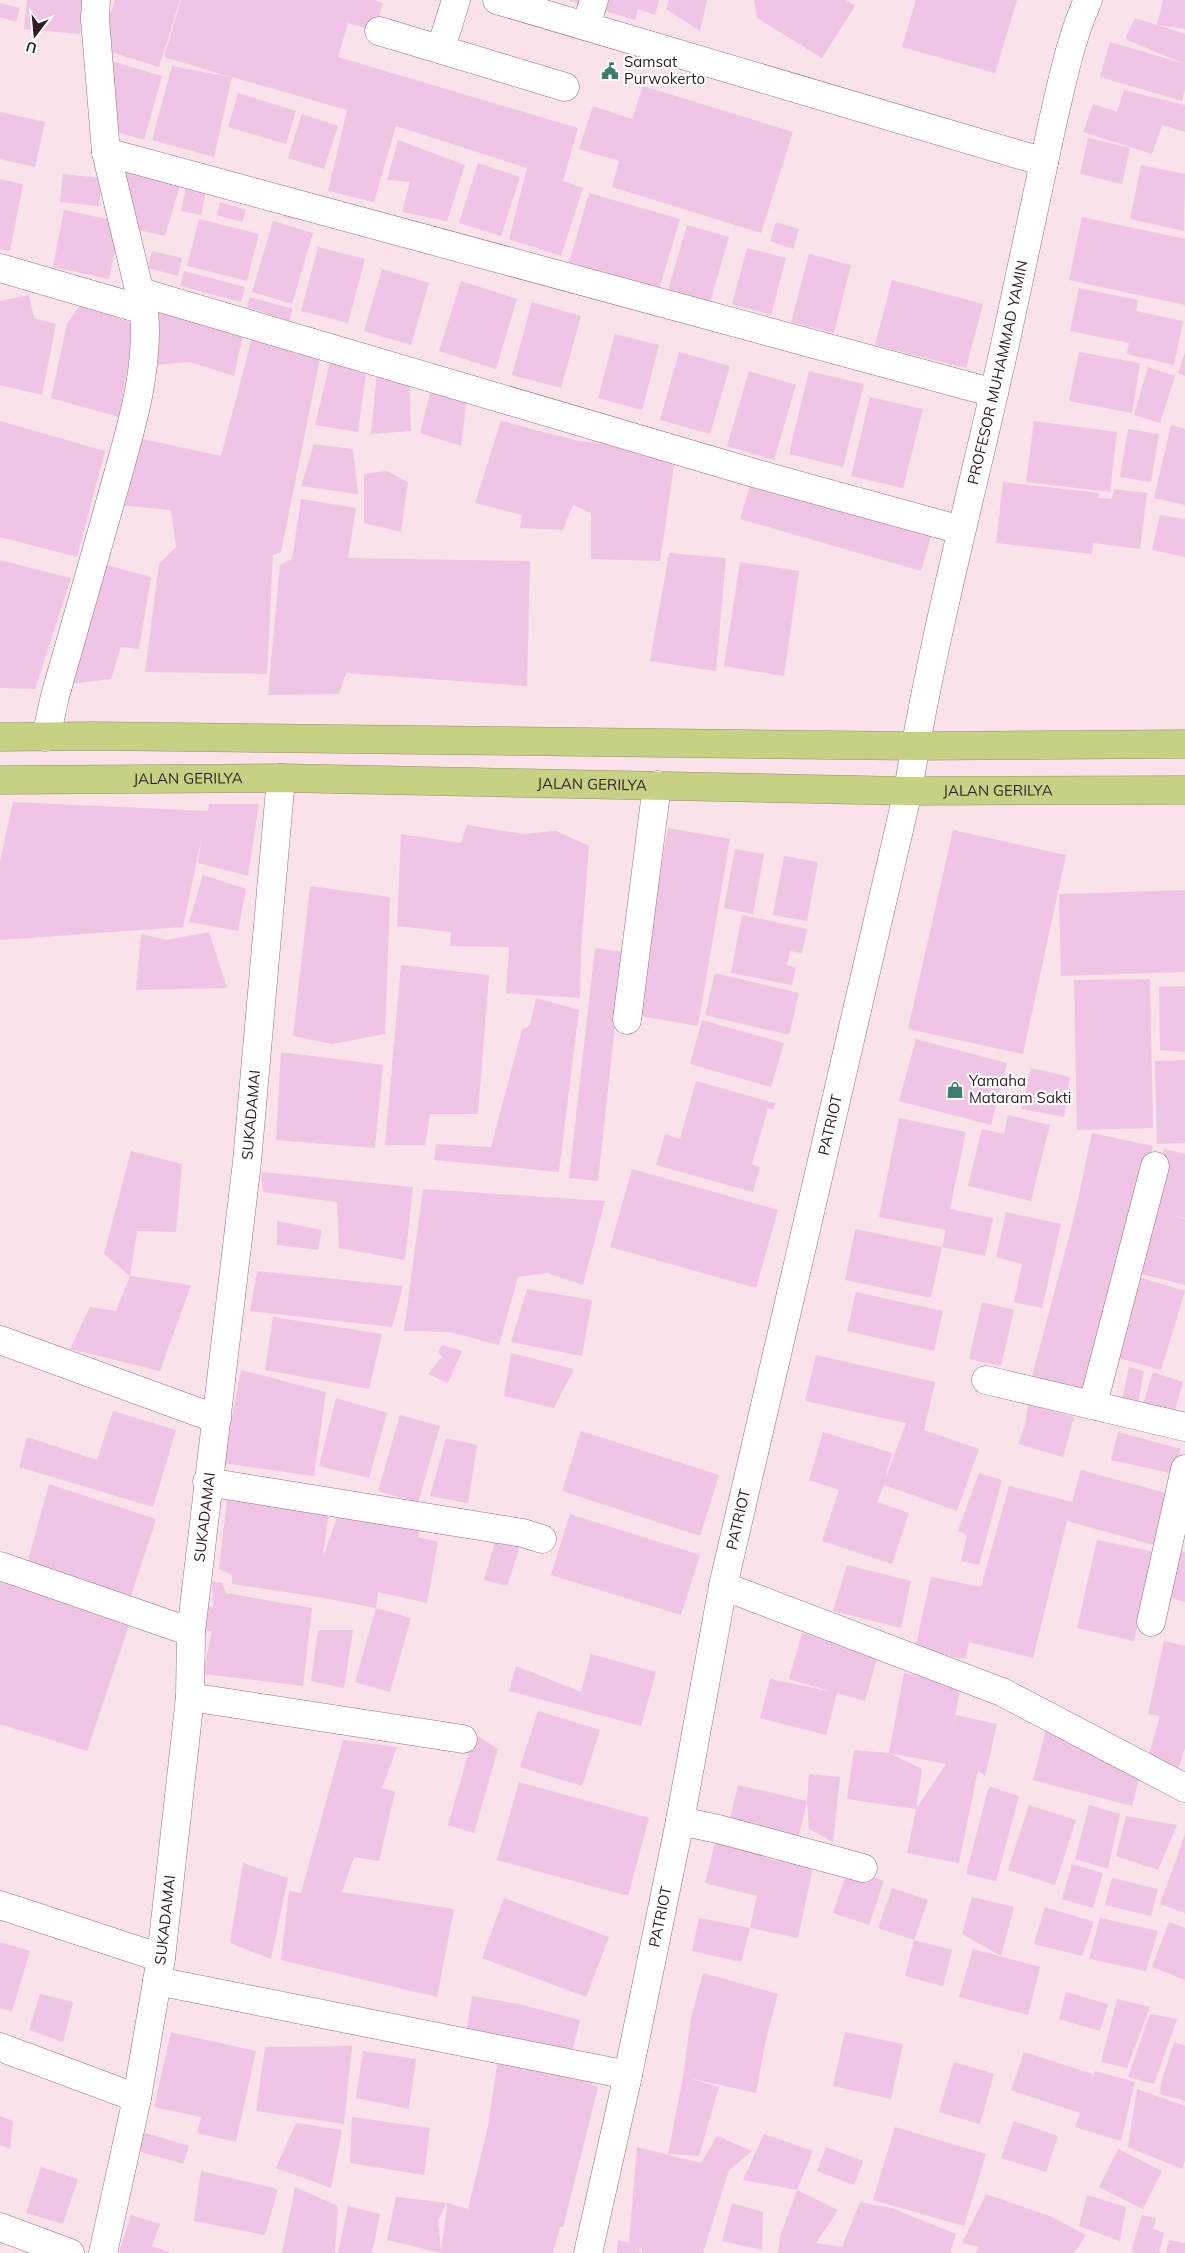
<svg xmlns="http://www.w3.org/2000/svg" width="1185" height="2253" font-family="Mulish,sans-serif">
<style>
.building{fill:#f0c4e4;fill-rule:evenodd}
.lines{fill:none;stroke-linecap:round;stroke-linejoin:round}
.minor-casing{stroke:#9f6f80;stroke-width:29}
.highway-casing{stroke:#929262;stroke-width:29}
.minor{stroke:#fff;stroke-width:28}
.highway{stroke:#c6d184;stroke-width:28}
.labels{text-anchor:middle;stroke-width:4.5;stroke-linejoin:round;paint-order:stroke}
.poi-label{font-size:15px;fill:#301c24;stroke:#fff;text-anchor:start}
.street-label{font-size:15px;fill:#301c24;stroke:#fff}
</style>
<rect width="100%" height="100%" fill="#f9e2ea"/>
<!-- building -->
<g class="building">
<polygon points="27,0 84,0 80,34 24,29"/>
<polygon points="115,0 180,0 159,67 99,48"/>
<polygon points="181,0 374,0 383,3 375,31 348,23 338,57 578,128 563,181 583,188 561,256 509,239 527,168 396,126 374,202 328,191 347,110 232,77 214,157 152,140 172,66 230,77 164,57"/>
<polygon points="568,0 584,0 583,5"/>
<polygon points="606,0 659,0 655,15 638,9 635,20 602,10"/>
<polygon points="669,0 707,0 700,31 666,9"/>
<polygon points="754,0 846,0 855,6 822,58 757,18"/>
<polygon points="916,0 1017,0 995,73 902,47"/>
<polygon points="1163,0 1185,0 1185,29 1157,25 1185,34 1185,64 1125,39 1135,18 1157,25"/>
<polygon points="0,3 20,8 16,22 0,17"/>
<polygon points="1110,42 1185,64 1185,89 1182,101 1100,77"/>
<polygon points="108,60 162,76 144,140 113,131"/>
<polygon points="643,86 793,132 761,233 612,187 619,161 579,149 593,106 632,119"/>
<polygon points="1124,90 1185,105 1185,132 1162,125 1152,154 1083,132 1093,104 1117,112"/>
<polygon points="238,93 296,111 286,144 228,127"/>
<polygon points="0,112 45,122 35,167 0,159"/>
<polygon points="302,114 338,126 324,169 288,158"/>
<polygon points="1088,138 1130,148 1122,184 1080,174"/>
<polygon points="398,140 465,165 447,221 402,212 410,182 387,180"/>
<polygon points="125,163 181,182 165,236 134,229 121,176"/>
<polygon points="478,163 520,177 501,236 459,223"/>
<polygon points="1141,165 1185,174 1184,231 1130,219"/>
<polygon points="63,174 102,178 99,206 60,202"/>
<polygon points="0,179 23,184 10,251 0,249"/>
<polygon points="186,187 206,192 201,215 181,211"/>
<polygon points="589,193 680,219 659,290 569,263"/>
<polygon points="220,202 246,210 242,222 217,215"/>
<polygon points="285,208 311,214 310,222 283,217"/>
<polygon points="64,210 121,222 109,279 53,267"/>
<polygon points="1082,217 1185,239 1185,305 1069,280"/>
<polygon points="199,219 259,234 247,281 187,266"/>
<polygon points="273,221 313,233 292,304 252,292"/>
<polygon points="776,222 799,229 793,249 770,241"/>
<polygon points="687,225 729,237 710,302 668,290"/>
<polygon points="318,247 365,259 348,323 301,311"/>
<polygon points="747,248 786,258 771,315 732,304"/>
<polygon points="152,251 182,258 178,276 148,268"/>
<polygon points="809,254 851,265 834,333 791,322"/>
<polygon points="382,269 429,283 411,345 364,331"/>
<polygon points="184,271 245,287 241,302 180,286"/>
<polygon points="892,280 983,304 966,368 875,345"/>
<polygon points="461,281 517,299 496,369 439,351"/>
<polygon points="1079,288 1138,300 1136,311 1183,321 1174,365 1127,354 1129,343 1070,331"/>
<polygon points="29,295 34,318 56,324 42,395 0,385 0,301"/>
<polygon points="250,297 293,309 289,321 247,307"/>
<polygon points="532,302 581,316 561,388 512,375"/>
<polygon points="80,305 135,324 119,417 51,398 67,324"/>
<polygon points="152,306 243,335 234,376 190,362 154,365"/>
<polygon points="253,334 320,358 281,552 273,555 267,674 145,672 159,564 176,547 171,510 119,505 138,438 221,456"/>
<polygon points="615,334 659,345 642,410 598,398"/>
<polygon points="679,352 730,366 710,434 660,420"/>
<polygon points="1079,352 1140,363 1132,413 1069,401"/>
<polygon points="1185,352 1185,376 1178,373"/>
<polygon points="330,362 366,373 358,432 315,425"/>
<polygon points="1148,367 1175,376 1160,423 1134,415"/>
<polygon points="377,371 409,378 411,431 371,434"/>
<polygon points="749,371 796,385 774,460 727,446"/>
<polygon points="809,371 864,384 843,467 789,454"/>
<polygon points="431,390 467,398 461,446 420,433"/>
<polygon points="870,397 923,409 903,488 851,476"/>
<polygon points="0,421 105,451 77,557 0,537"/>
<polygon points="501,421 578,441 635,447 675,459 660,561 591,559 591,513 573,505 563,530 520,528 522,515 475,503"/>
<polygon points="1034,421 1117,432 1110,492 1026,482"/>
<polygon points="1171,425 1185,429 1185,505 1154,498"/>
<polygon points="1128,429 1159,434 1151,482 1120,477"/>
<polygon points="314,444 353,449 358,494 301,486"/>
<polygon points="387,471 408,482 401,532 364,523 364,474"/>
<polygon points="752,479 933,530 921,571 740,519"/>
<polygon points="1003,482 1099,493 1098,498 1112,499 1114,489 1147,493 1140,549 1093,543 1092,554 996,543"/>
<polygon points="301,499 356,508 348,558 530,561 527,686 346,673 339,694 268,695 280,565 292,559"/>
<polygon points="1160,515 1185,519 1185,557 1152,550"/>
<polygon points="669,553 726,558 716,671 650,661"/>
<polygon points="0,560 71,578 35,689 0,688"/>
<polygon points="740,562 799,571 784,676 724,666"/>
<polygon points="103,564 151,577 139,649 121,647 111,679 69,684"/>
<polygon points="13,802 208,811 209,804 259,804 248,876 198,863 202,836 183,927 0,940 0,861"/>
<polygon points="467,825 523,834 556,831 589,846 581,949 580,998 506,993 509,947 450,946 451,932 397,926 401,834 461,843"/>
<polygon points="668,828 730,839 698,1026 635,1015"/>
<polygon points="953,830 1066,855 1023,1054 908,1029"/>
<polygon points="735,849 764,854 753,914 724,908"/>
<polygon points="784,856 818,862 807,921 773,915"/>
<polygon points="203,875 246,889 238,931 189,922"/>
<polygon points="310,886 390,897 385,1034 332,1044 293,1036"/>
<polygon points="1185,890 1185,972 1061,976 1059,894"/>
<polygon points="742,915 807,929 802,953 790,951 787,965 796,967 792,985 731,973"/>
<polygon points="209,932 227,988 136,990 141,934 167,940"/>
<polygon points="595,948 623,952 598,1181 569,1178"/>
<polygon points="401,965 489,975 478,1114 430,1114 425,1145 385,1145"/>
<polygon points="715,973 799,993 789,1035 705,1015"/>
<polygon points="1150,979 1153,1128 1077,1130 1074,980"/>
<polygon points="1185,986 1185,1052 1160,1050 1159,987"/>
<polygon points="536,998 579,1010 559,1172 434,1160 436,1144 491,1147 522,1030 530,1025"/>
<polygon points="702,1020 784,1043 771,1087 690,1064"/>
<polygon points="916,1039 1007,1063 991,1125 899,1101"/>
<polygon points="281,1052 383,1065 375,1148 276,1140"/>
<polygon points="1185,1060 1185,1143 1157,1144 1155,1061"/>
<polygon points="1031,1068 1070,1077 1064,1117 1022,1109"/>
<polygon points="696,1081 775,1103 773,1110 768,1108 752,1164 760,1167 753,1192 656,1165 665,1134 680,1139"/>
<polygon points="1008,1115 1050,1125 1031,1201 968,1186 982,1129 1004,1134"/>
<polygon points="899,1118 966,1132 950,1209 993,1218 985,1256 942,1247 931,1298 845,1280 855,1229 942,1247 946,1230 879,1217"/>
<polygon points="1092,1133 1153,1146 1094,1397 1031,1380 1074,1218"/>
<polygon points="1164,1149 1185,1154 1185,1218 1170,1215 1185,1219 1185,1285 1134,1272"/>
<polygon points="131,1151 182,1164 176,1232 137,1231 130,1276 104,1254"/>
<polygon points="632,1169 778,1210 756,1288 610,1247"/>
<polygon points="261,1172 413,1187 405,1260 339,1248 337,1202 263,1192"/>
<polygon points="423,1189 605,1201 583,1285 547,1273 518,1277 499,1345 449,1332 404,1331"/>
<polygon points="1006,1212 1061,1224 1042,1308 1014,1302 1022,1264 996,1257"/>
<polygon points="277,1221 322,1230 318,1250 277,1245"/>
<polygon points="257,1271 403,1286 392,1327 250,1311"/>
<polygon points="1132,1275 1185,1291 1161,1370 1108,1355"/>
<polygon points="130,1276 191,1285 160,1371 70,1349 90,1307 116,1311"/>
<polygon points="527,1289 592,1300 582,1356 511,1342"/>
<polygon points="856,1292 943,1311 934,1351 847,1331"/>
<polygon points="982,1302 1014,1310 1001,1366 969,1359"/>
<polygon points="273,1317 382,1334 369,1389 265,1370"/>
<polygon points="442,1345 462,1351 448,1383 428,1374 442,1357 438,1351"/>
<polygon points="511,1353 574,1369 554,1408 504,1396"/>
<polygon points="816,1355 935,1382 924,1430 979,1449 957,1511 884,1485 877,1502 909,1513 892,1564 822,1541 839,1490 809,1480 823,1432 892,1453 884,1483 906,1423 805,1401"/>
<polygon points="1129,1367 1144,1371 1138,1403 1122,1400"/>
<polygon points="241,1370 326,1392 314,1476 223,1463"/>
<polygon points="1153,1372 1183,1382 1174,1413 1143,1404"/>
<polygon points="336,1398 387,1413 369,1478 319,1466"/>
<polygon points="1028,1404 1074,1417 1063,1457 1018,1444 1025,1426"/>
<polygon points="113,1411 176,1430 153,1507 19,1467 27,1437 97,1460"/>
<polygon points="400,1415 440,1426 418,1503 378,1491"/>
<polygon points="581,1431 719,1475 700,1536 562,1491"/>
<polygon points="1118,1432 1181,1449 1174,1474 1111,1460"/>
<polygon points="446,1438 477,1445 468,1503 430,1496"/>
<polygon points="1081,1470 1177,1496 1165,1548 1067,1521 1033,1658 969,1642 965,1659 915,1649 931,1577 981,1587 1009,1486 1072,1502"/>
<polygon points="979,1473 1002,1480 979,1565 961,1561 967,1535 958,1531"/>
<polygon points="49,1484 156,1519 131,1596 27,1564"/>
<polygon points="228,1491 329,1509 323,1557 340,1509 421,1522 418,1537 438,1542 427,1603 378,1592 376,1608 318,1597 232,1584 232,1575 219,1569"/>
<polygon points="570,1514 700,1555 681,1615 551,1575"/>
<polygon points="496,1538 521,1543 507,1586 484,1580"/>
<polygon points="1097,1540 1155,1552 1134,1641 1077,1628"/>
<polygon points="1180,1551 1185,1552 1185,1602 1169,1598"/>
<polygon points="847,1565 911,1581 901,1628 833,1611"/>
<polygon points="2,1577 130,1622 87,1751 0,1724 0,1586"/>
<polygon points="212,1581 222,1583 226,1593 312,1608 303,1686 203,1674 212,1631 199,1630 200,1605 213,1608"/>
<polygon points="376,1608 411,1618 390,1692 355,1682"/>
<polygon points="318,1630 353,1630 344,1688 311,1681"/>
<polygon points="802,1633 878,1655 865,1701 837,1693 826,1735 760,1718 770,1679 833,1692 789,1679"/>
<polygon points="1164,1641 1185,1646 1185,1748 1178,1770 1147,1761 1160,1716 1148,1714"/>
<polygon points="591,1654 656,1672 641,1726 509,1691 516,1666 581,1692"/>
<polygon points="904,1673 961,1685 953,1727 956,1715 997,1724 985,1776 978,1770 959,1863 907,1853 916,1809 946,1764 889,1753"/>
<polygon points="538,1711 600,1730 582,1786 520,1767"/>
<polygon points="1046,1730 1097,1745 1092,1755 1142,1767 1132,1806 1033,1780"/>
<polygon points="474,1734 498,1749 474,1833 448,1825"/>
<polygon points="343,1740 397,1747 382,1788 395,1792 379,1861 354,1857 342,1892 454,1909 437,1997 281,1960 289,1891 301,1893"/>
<polygon points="854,1750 889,1753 922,1769 916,1809 847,1799"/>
<polygon points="809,1774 840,1777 833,1842 809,1829 807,1801 797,1843 728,1827 738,1785 807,1801"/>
<polygon points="519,1782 649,1818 628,1896 497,1860"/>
<polygon points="989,1786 1019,1796 996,1881 966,1874"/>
<polygon points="1029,1805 1076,1820 1055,1885 1008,1870"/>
<polygon points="1089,1805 1120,1814 1108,1869 1075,1859"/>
<polygon points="1126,1816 1177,1825 1158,1870 1116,1856"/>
<polygon points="718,1831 771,1845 765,1858 813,1868 798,1938 750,1928 741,1962 692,1951 699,1918 750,1928 757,1896 705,1883"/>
<polygon points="1185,1834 1185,1913 1160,1904"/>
<polygon points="243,1863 288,1878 271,1959 230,1943"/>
<polygon points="1072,1864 1103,1873 1093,1908 1062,1899"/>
<polygon points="848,1869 884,1881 869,1925 833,1913"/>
<polygon points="1112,1878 1158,1889 1151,1916 1105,1905"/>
<polygon points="892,1888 928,1900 914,1940 878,1928"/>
<polygon points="972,1897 1014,1907 1001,1956 962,1934"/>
<polygon points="504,1898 609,1937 586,1997 482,1958"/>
<polygon points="1045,1907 1094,1922 1082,1956 1034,1944"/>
<polygon points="1100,1918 1158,1931 1146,1971 1089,1959"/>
<polygon points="1169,1922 1185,1928 1185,1980 1152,1967"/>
<polygon points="914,1940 952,1950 943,1986 905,1976"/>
<polygon points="0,1942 30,1951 12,2011 0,2008"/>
<polygon points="973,1949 1040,1967 1028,2015 959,1997"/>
<polygon points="703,1973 778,1994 766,2039 756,2093 689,2078 719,2087 699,2156 668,2154 683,2077 691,2018"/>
<polygon points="1066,1992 1108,2004 1100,2031 1059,2019"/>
<polygon points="40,1994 73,2002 63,2042 29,2030"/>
<polygon points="472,1996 519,2004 580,2020 572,2052 466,2035"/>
<polygon points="1117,1999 1150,2007 1127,2068 1101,2062"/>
<polygon points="1150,2014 1177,2019 1154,2084 1128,2077"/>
<polygon points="171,2032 256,2051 236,2142 197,2133 201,2117 154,2107"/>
<polygon points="845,2032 903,2044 891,2099 833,2086"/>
<polygon points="1174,2042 1185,2046 1185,2101 1160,2094 1161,2083"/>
<polygon points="352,2046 344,2124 256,2111 265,2047"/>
<polygon points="363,2051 416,2059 409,2109 356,2098"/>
<polygon points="1024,2052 1093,2074 1089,2087 1095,2071 1135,2082 1121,2141 1075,2127 1080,2113 1011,2090"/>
<path d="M498,2059L593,2079L592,2085L598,2087L563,2227H560L553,2253H441L387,2240L396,2197L447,2203L468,2209L488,2126ZM447,2203V2207L441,2251L438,2221Z"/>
<polygon points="954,2062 994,2074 980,2124 939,2112"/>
<polygon points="1137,2089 1185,2106 1185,2160 1182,2169 1128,2147"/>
<polygon points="0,2116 13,2121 10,2149 0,2145"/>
<polygon points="352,2117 430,2128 424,2175 350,2163"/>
<polygon points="1014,2121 1058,2136 1046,2172 1001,2158"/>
<polygon points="296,2123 342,2130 331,2188 276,2168"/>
<polygon points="895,2127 986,2154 964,2226 873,2200"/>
<polygon points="143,2132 189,2146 183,2164 138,2151"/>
<polygon points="764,2134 813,2151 797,2190 743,2180"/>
<polygon points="717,2136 752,2151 729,2170 703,2253 642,2253 642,2246 639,2253 617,2253 618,2240 629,2243 637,2147 701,2163"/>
<polygon points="826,2147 863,2161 854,2185 817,2171"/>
<polygon points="1118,2149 1162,2171 1143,2209 1099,2187"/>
<polygon points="41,2167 78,2179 63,2224 26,2213"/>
<polygon points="201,2171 278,2189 265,2235 194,2221"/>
<polygon points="295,2187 338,2206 335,2253 282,2253"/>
<polygon points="797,2190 838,2210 816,2243 842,2247 860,2202 891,2208 956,2234 950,2253 778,2253 780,2236"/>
<polygon points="986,2194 1052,2217 1086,2235 1074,2253 976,2253 979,2247 962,2243"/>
<polygon points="1087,2195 1126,2207 1120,2241 1079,2226"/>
<polygon points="732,2203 763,2212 762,2250 722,2241"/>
<polygon points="348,2206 380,2214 372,2253 338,2253"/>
<polygon points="131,2215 160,2224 152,2246 171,2253 119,2253"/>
<polygon points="1142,2215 1156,2218 1153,2229 1164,2233 1159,2253 1138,2253 1131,2251"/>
<polygon points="1169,2240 1185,2243 1185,2253 1166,2253"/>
</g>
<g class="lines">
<!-- minor casing -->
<g class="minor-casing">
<g id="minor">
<polyline points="497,0 1044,162"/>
<polyline points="586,26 594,0"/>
<polyline points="379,31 565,87"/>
<polyline points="441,48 456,0"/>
<polyline points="106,152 994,393"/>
<polyline points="0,268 144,310 106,152 95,19 96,0"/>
<polyline points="140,292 754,473 961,530"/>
<path d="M46,737L55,696C73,632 92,567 110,503C127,440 150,376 144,310"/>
<polyline points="627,1020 657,785"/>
<polyline points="0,1340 217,1419"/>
<polyline points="986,1380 1185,1427"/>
<polyline points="1093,1404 1155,1166"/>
<polyline points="207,1482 523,1533 542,1539"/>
<polyline points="0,1566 191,1632"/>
<polyline points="723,1586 1002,1692 1185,1788"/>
<polyline points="1151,1622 1185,1469"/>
<polyline points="190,1697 463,1739"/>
<polyline points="680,1821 718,1829 863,1868"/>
<polyline points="0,1905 161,1958"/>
<polyline points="157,1981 628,2075"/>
<polyline points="0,2047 137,2098"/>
<polyline points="0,2227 70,2253"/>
<path id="s1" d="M103,2253L137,2098L161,1958L190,1697L191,1632L247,1162L281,778"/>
<path id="s2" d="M588,2253L628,2075L680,1821L723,1586L908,791C932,639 973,490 1006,340C1021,269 1036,197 1052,125C1062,83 1070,40 1088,0"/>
</g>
</g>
<!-- highway casing -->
<g class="highway-casing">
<g id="highway">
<polyline points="0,737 93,736 915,746 1185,744"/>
<path id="s3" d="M0,780L281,778L908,791L1185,790"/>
</g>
</g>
<!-- minor -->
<use href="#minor" class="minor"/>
<!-- highway -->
<use href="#highway" class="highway"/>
</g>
<!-- icons -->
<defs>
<g id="civic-bare" transform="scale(1.35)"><path d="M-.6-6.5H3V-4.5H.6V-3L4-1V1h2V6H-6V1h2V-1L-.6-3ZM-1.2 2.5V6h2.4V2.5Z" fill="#3c7d6d" stroke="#fff" stroke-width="2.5" paint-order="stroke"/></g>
<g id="shop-bare" transform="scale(1.35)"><path d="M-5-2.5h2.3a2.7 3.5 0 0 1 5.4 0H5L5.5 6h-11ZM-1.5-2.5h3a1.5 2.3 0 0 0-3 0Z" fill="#3c7d6d" stroke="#fff" stroke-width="2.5" paint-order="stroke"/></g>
</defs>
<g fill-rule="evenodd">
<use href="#civic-bare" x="610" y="71"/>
<use href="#shop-bare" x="955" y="1090"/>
</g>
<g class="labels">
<!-- poi labels -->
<g class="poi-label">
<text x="624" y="67">Samsat<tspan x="624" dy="17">Purwokerto</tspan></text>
<text x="969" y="1086">Yamaha<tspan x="969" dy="17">Mataram Sakti</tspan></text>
</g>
<!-- street labels -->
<g class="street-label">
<text dy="5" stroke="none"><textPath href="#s2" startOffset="1925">PROFESOR MUHAMMAD YAMIN</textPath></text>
<text dy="5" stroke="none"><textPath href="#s3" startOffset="188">JALAN GERILYA</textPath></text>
<text dy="5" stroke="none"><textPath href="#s3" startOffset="592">JALAN GERILYA</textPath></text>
<text dy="5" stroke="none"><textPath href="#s3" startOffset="998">JALAN GERILYA</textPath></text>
<text dy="5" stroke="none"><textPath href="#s1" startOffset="1149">SUKADAMAI</textPath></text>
<text dy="5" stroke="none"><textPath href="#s2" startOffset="1154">PATRIOT</textPath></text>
<text dy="5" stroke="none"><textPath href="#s1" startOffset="744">SUKADAMAI</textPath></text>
<text dy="5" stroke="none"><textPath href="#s2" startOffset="749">PATRIOT</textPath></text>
<text dy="5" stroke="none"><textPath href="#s2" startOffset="344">PATRIOT</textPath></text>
<text dy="5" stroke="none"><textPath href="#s1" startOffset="339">SUKADAMAI</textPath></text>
</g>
</g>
<!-- north arrow -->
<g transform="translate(35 35) rotate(196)" stroke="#ffffff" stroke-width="4" paint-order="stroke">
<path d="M0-4L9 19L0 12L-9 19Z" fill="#301c24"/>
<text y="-8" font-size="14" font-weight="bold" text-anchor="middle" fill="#301c24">U</text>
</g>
</svg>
